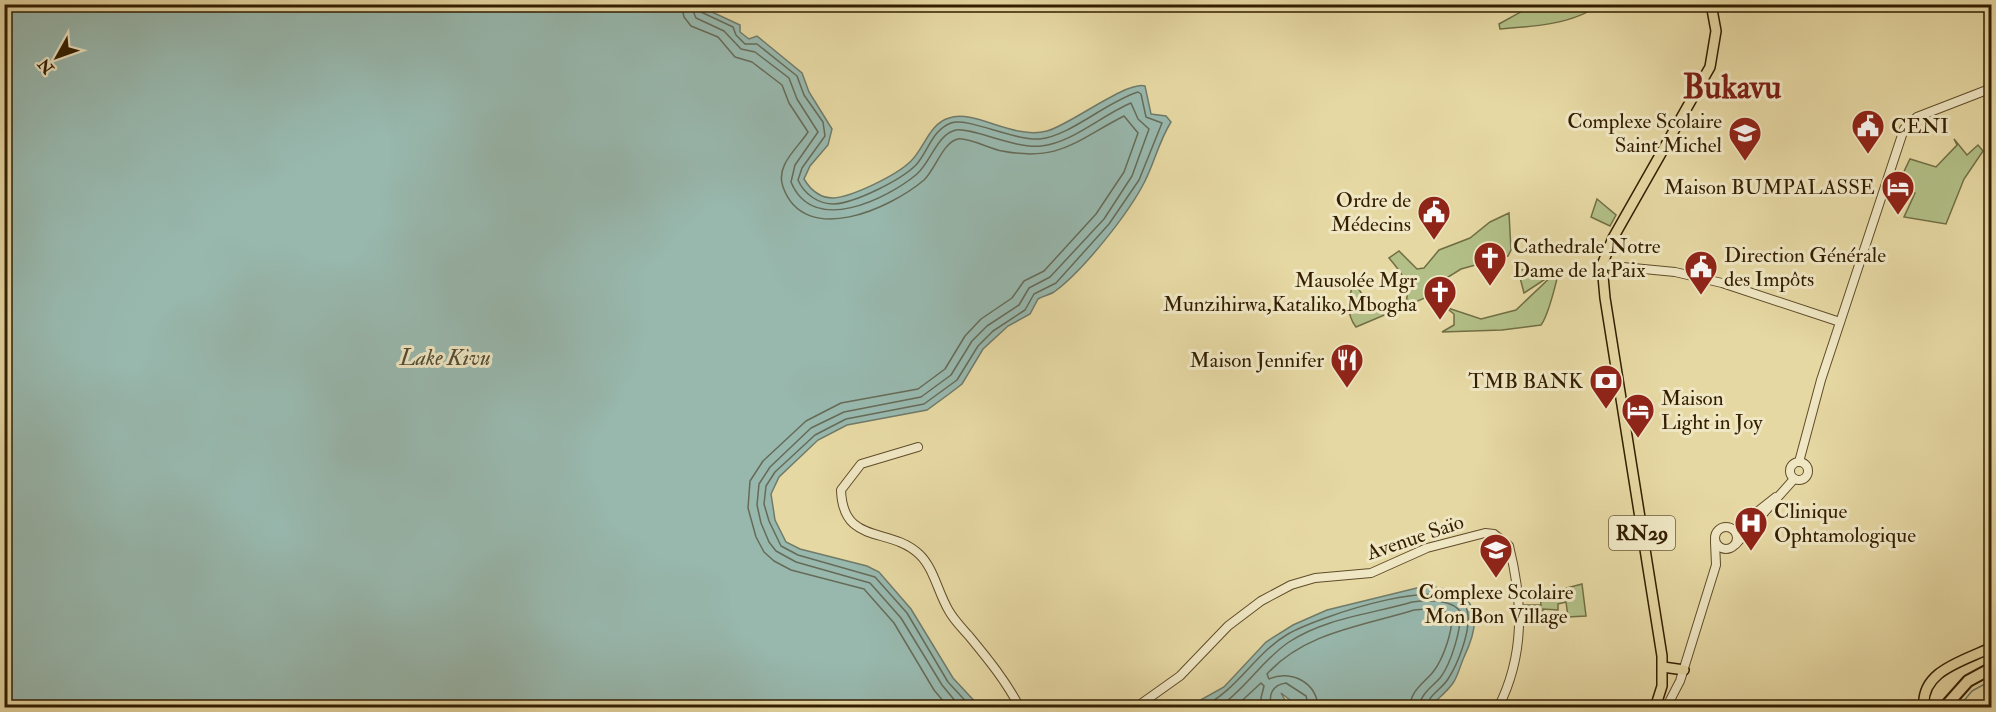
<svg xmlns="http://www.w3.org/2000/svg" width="1996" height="712" font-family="'IM FELL Double Pica',serif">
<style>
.green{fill:#b2bf87;stroke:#726e44;stroke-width:1.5}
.water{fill:#98b8ae;stroke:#707a68;stroke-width:1.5}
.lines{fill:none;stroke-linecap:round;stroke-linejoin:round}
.shore{stroke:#666b57;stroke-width:1.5}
.stream{stroke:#707a68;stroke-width:1.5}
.minor-casing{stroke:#604c29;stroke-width:10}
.major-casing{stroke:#331e00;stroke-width:12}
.highway-casing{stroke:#331e00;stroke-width:14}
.minor{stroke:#efe6c3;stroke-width:8}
.major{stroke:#e6d8a3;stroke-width:9}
.highway{stroke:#e6d8a3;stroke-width:10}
.labels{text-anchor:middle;stroke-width:6;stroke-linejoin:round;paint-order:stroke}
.shield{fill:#efe6c3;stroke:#6b5a3a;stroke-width:1.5}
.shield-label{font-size:20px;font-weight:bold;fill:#331e00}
.poi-label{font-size:21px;fill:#331e00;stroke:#efe6c3;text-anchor:end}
.street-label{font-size:21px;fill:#331e00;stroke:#efe6c3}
.water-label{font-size:22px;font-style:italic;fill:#514c34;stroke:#efe6c3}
.town-label{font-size:33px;font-weight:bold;fill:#7a1f14;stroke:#efe6c3}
</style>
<rect width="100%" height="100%" fill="#e6d8a3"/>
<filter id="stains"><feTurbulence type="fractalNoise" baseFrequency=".00333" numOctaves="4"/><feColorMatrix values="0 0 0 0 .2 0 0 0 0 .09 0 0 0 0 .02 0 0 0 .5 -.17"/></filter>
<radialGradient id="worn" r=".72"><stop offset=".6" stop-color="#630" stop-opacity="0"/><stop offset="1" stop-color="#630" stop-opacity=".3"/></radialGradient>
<!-- green -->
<g class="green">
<path d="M1535,4H1598V5C1575,24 1530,27 1500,29L1499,24Z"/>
<polygon points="1954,139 1967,155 1978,145 1983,151 1964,179 1946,224 1904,217 1915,193 1898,184 1910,159 1936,167 1957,145"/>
<polygon points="1597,199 1616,215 1610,226 1591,217"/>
<path d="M1509,213L1511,250L1508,256L1461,269L1440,282L1432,295L1356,327C1345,313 1348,297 1354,282L1362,294V308L1371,311L1398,301L1402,304L1406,302C1411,284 1401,272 1389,258L1399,251L1417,269L1424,268L1439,250L1470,238L1490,222Z"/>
<path d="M1560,268C1555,284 1550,313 1541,325L1502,330L1442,332L1454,325V314L1445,307L1481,319L1516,310L1556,272L1524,293L1518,270Z"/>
<polygon points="1582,584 1586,616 1568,617 1566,602 1558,604 1558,610 1543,609 1542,618 1521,619 1522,605 1541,605 1540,595"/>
</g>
<!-- water -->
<g class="water">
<path d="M4,5H697L740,25V32L749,39L757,36L802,73L809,92L832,129L828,145L810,166L804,179C810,189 820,198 833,198C852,197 897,175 911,161C925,147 929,124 949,118C975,109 1013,140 1047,131C1070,125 1126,81 1145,86L1151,114L1166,116L1171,122C1159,141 1155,161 1145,181C1129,213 1083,271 1054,292C1049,295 1043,296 1038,299L1030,314L1008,326L983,349L962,384L949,394L927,410L847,425L818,440L779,477L771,494L775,520L786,542L800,549L867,566L879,572L911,609L953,678L980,707H5Z"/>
<path d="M1425,586C1476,590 1485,613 1464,657C1460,666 1458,676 1453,683C1447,692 1437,699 1430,707H1299L1281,693L1289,707H1188L1224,687L1266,642L1293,625L1327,610Z"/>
</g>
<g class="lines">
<!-- shore -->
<g class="shore">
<path d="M681,4L684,17L691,26L718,37L735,57L752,62L782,85L789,103L808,132C798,148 775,165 783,187C805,248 891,208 924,180C935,170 943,142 958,139C967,137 991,149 1002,151C1060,162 1075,141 1124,116L1138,133L1124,172L1096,214L1044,271L1024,281L1012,298L981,319L965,336L945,369L918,389L841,403L806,421L763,461L750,481L748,508L756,537L764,552L774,561L791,570L864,589L894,623L934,690L949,708"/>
<path d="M690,4L696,18L724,31L741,49L755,52L789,78L797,99L818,132L795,165L791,182C813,236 887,199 917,174C931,162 937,134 956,130C971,127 1015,149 1041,146C1072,143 1102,115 1131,103L1138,119L1149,129L1132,176L1104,219L1050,277L1029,288L1019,305L987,326L972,341L951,375L921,397L844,412L811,428L770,467L759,484L757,505L761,523L769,542L776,551L796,562L870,583L901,618L942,685L961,708"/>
<path d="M698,4L701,12L733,27L736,35L745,44H757L797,76L804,95L823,122L825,136L802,168L798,180C804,194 818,204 834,204C855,203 901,180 916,165C928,152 932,130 951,123C968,117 1014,141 1040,139C1070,136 1106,102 1138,92L1141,94L1146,117L1162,123L1139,180L1109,224L1056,283L1034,294L1025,310L993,331L978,346L957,380L924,404L846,419L815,435L775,472L766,486L764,504L769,521L781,546L798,555L875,577L907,613L948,682L972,708"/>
<path d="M1201,708C1239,689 1254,654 1288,634C1313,619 1464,565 1468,615C1470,632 1458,664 1448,679C1442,689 1428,695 1426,708"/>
<path d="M1218,708C1246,689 1262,660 1289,642C1325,618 1372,614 1412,602C1427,600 1450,599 1460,611C1462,628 1451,664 1440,678C1432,687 1420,694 1419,708"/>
<polyline points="1234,708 1261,683 1264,686 1261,698 1263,708"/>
<path d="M1273,708C1267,696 1272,685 1286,683L1306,696L1309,708"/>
<path d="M1318,708C1317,682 1290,669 1269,679L1267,674C1305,632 1363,626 1414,610L1426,609L1450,613C1456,626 1442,661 1433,672C1423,684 1410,691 1410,708"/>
</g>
<!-- stream -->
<polyline class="stream" points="1958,708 1972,691 1992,680"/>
<!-- minor casing -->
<g class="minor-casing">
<g id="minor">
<polyline points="1602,265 1675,272 1722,283 1840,322"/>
<path d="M918,447L861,464L841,490C843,546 889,526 919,554C934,568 938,593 949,611C954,620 962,628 969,636C988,659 1006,681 1020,708"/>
<polyline points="1799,462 1821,380 1904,129 1917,117 1992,88"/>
<circle cx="1799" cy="471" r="9"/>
<circle cx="1726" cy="538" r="11"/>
<polyline points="1734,530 1776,497"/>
<polyline points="1736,544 1794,479"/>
<path d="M1135,708L1180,676L1228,626L1261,601L1291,585L1315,578L1371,573L1427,548L1485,533L1494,534L1509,546C1523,602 1525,655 1498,708"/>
<polyline points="1666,708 1680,681 1716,565 1715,542"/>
</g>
</g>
<!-- major casing -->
<g class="major-casing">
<g id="major">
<polyline points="1663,667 1684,670"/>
<polyline points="1655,708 1662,686 1662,656 1605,298 1602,265 1613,238 1710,67 1716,31 1711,4"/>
<path d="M1924,708C1920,670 1965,661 1992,647"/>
</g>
</g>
<!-- highway casing -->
<g class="highway-casing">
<polyline id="highway" points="1944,708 1968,681 1992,668"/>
</g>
<!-- minor -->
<use href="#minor" class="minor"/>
<!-- major -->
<use href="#major" class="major"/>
<!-- highway -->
<use href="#highway" class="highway"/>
</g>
<!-- icons -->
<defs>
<g id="civic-pin" transform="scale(1.725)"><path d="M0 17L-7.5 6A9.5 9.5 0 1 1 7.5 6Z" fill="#8f2418" stroke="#efe6c3"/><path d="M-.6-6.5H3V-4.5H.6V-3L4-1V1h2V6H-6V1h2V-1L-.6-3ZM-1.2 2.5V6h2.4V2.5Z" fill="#fff"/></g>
<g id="school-pin" transform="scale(1.725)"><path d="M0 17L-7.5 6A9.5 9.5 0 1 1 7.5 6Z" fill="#8f2418" stroke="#efe6c3"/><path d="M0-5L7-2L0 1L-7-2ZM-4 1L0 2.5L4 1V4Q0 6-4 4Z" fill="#fff"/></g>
<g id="hotel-pin" transform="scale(1.725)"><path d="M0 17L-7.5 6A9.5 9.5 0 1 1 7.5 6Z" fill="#8f2418" stroke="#efe6c3"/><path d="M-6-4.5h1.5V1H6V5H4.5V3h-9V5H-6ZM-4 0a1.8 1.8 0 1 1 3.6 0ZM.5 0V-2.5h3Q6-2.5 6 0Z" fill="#fff"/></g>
<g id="church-pin" transform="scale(1.725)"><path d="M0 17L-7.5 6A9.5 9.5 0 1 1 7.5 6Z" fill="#8f2418" stroke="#efe6c3"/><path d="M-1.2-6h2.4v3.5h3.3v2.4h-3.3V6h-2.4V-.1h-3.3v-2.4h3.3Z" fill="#fff"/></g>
<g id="restaurant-pin" transform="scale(1.725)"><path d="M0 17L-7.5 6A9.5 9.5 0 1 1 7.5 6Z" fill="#8f2418" stroke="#efe6c3"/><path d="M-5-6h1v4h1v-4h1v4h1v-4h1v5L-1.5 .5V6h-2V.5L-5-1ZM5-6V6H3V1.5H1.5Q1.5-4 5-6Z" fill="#fff"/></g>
<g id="bank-pin" transform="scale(1.725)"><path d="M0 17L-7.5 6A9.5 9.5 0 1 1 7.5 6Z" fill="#8f2418" stroke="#efe6c3"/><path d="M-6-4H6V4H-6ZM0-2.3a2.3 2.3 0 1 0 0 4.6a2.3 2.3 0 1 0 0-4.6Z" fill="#fff"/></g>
<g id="hospital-pin" transform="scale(1.725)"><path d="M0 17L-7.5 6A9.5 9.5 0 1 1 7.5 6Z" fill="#8f2418" stroke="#efe6c3"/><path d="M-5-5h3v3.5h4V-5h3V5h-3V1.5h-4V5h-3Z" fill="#fff"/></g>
</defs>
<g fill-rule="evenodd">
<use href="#civic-pin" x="1868" y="126"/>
<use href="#school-pin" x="1745" y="133"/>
<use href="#hotel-pin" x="1898" y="187"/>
<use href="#civic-pin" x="1434" y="212"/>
<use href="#church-pin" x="1490" y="258"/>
<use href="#civic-pin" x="1701" y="267"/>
<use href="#church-pin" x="1440" y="292"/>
<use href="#restaurant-pin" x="1347" y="360"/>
<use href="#bank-pin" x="1606" y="381"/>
<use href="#hotel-pin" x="1638" y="410"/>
<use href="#hospital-pin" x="1751" y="523"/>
<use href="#school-pin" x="1496" y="550"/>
</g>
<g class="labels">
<!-- shield labels -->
<rect class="shield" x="1609" y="516" width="66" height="34" rx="4.5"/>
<g class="shield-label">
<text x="1642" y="540">RN29</text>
</g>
<!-- poi labels -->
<g class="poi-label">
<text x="1722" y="128">Complexe Scolaire<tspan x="1722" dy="24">Saint Michel</tspan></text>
<text x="1891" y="133" text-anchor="start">CENI</text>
<text x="1875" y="194">Maison BUMPALASSE</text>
<text x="1411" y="207">Ordre de<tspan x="1411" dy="24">Médecins</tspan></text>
<text x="1513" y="253" text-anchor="start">Cathedrale Notre<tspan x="1513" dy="24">Dame de la Paix</tspan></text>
<text x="1724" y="262" text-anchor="start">Direction Générale<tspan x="1724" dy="24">des Impôts</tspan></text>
<text x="1417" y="287">Mausolée Mgr<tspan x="1417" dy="24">Munzihirwa,Kataliko,Mbogha</tspan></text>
<text x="1324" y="367">Maison Jennifer</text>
<text x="1583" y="388">TMB BANK</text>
<text x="1661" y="405" text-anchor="start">Maison<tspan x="1661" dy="24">Light in Joy</tspan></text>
<text x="1774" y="518" text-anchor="start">Clinique<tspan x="1774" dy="24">Ophtamologique</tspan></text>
<text x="1496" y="599" text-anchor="middle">Complexe Scolaire<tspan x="1496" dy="24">Mon Bon Village</tspan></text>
</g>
<!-- street labels -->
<g class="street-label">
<text transform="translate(1415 537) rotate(-19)" y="7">Avenue Saïo</text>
</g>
<!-- water labels -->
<g class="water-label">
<text x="445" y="365">Lake Kivu</text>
</g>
<!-- town labels -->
<g class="town-label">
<text x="1732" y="98">Bukavu</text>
</g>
</g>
<!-- margin -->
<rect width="1996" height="712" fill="none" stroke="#e6d8a3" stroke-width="24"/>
<rect x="6" y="6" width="1984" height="700" fill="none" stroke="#331e00" stroke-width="3"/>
<rect x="12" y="12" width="1972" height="688" fill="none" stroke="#331e00" stroke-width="1.5"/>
<!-- north arrow -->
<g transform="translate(57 57) rotate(230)" stroke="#efe6c3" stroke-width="4.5" paint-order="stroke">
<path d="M0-4.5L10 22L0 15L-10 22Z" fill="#331e00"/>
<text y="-9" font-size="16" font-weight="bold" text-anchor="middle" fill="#331e00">N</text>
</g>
<rect width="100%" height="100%" filter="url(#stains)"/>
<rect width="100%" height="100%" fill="url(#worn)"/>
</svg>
